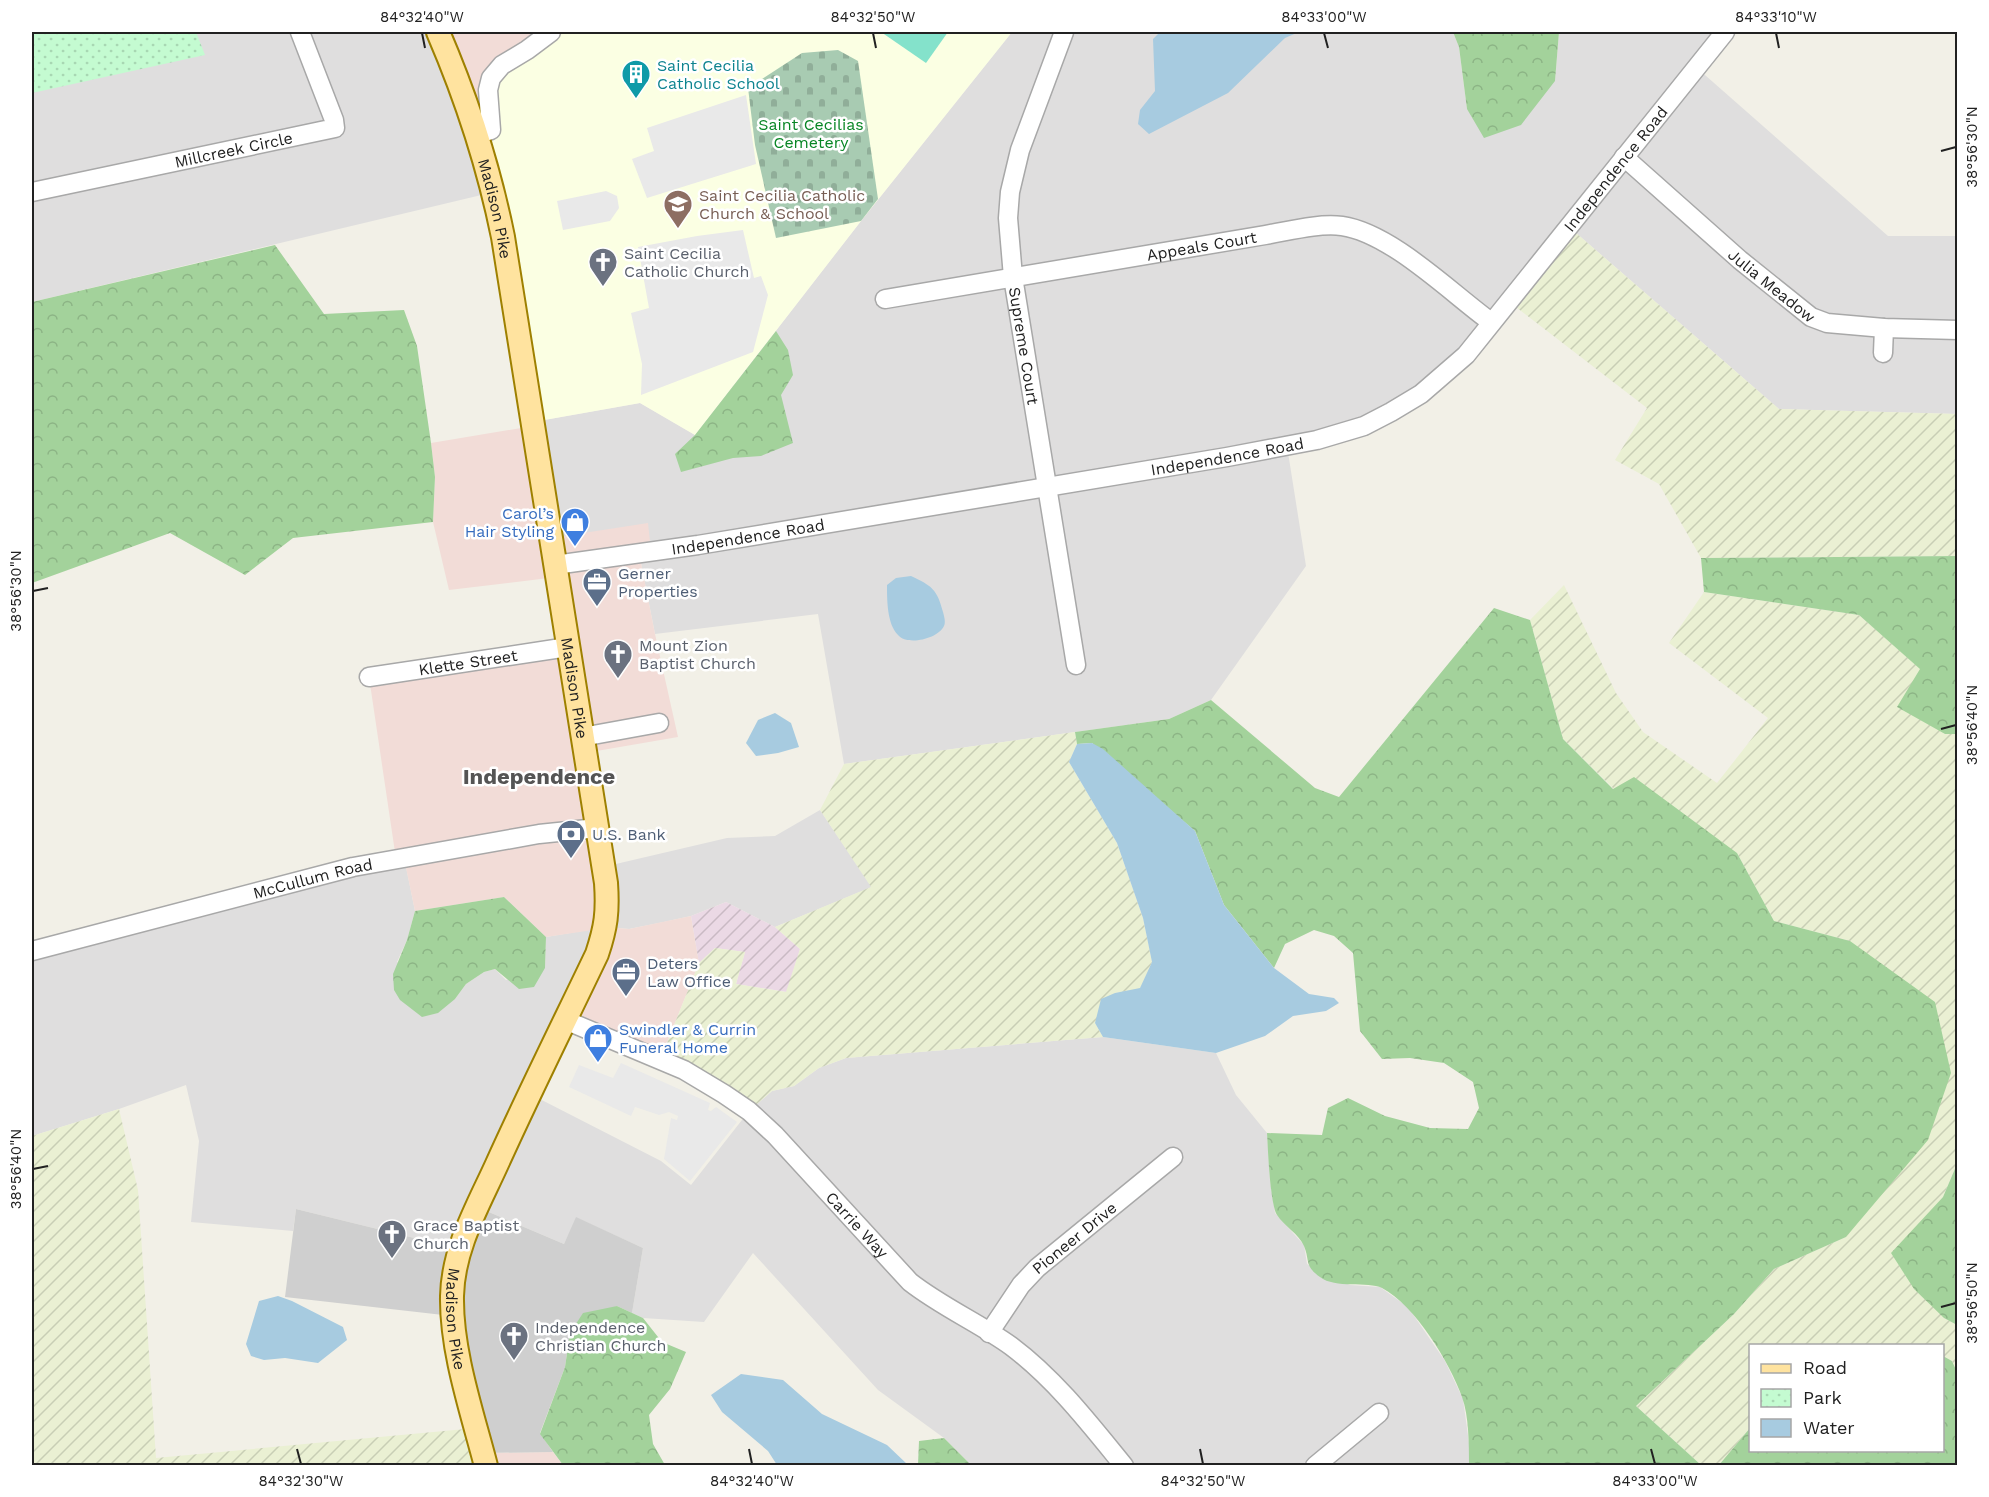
<svg xmlns="http://www.w3.org/2000/svg" width="1989" height="1497" font-family="'Work Sans',sans-serif">
<style>
.residential{fill:#dfdede}
.commercial{fill:#f2dcd7}
.industrial{fill:url(#industrial-furrows)}
.education{fill:#fbffe3}
.religious{fill:#cfcfcf}
.farmland{fill:url(#farmland-furrows)}
.forest{fill:url(#forest-crowns)}
.cemetery{fill:url(#cemetery-stones)}
.park{fill:url(#park-dots)}
.pitch{fill:#84e2cb}
.parking{fill:#e9e9e9}
.water{fill:#a7cbe0}
.lines{fill:none;stroke-linecap:round;stroke-linejoin:round}
.minor-casing{stroke:#a8a8a8;stroke-width:21}
.major-casing{stroke:#9e8000;stroke-width:26}
.minor{stroke:#fff;stroke-width:18}
.major{stroke:#ffe39f;stroke-width:22}
.ticks{fill:none;stroke:#212121;stroke-width:2}
.labels{text-anchor:middle;stroke-width:5;stroke-linejoin:round;paint-order:stroke}
.culture-label{font-size:16px;fill:#0d838f;stroke:#fff;text-anchor:start}
.park-label{font-size:16px;fill:#088625;stroke:#fff}
.street-label{font-size:16px;fill:#212121;stroke:#fff}
.education-label{font-size:16px;fill:#785e54;stroke:#fff;text-anchor:start}
.worship-label{font-size:16px;fill:#5b616d;stroke:#fff;text-anchor:start}
.shop-label{font-size:16px;fill:#366cbe;stroke:#fff;text-anchor:end}
.service-label{font-size:16px;fill:#4e5e75;stroke:#fff;text-anchor:start}
.district-label{font-size:22px;font-weight:bold;fill:#545454;stroke:#fff}
.neatline{fill:none;stroke:#212121;stroke-width:2}
.ticks-label{font-size:15px;text-anchor:middle;fill:#212121}
</style>
<defs>
<pattern id="industrial-furrows" width="10" height="10" patternUnits="userSpaceOnUse" patternTransform="scale(1.5)"><rect width="10" height="10" fill="#ebd9e5"/><path d="M-1 1l2-2M0 10L10 0M9 11l2-2" fill="none" stroke="#c9bac4"/></pattern>
<pattern id="farmland-furrows" width="10" height="10" patternUnits="userSpaceOnUse" patternTransform="scale(1.5)"><rect width="10" height="10" fill="#eaf0d3"/><path d="M-1 1l2-2M0 10L10 0M9 11l2-2" fill="none" stroke="#c8ceb5"/></pattern>
<pattern id="forest-crowns" width="20" height="18" patternUnits="userSpaceOnUse" patternTransform="scale(1.5)"><rect width="20" height="18" fill="#a3d29b"/><path d="M2 6a3 3 0 1 1 6 0M12 15a3 3 0 1 1 6 0" fill="none" stroke="#8cb485"/></pattern>
<pattern id="cemetery-stones" width="16" height="16" patternUnits="userSpaceOnUse" patternTransform="scale(1.5)"><rect width="16" height="16" fill="#a8cbb2"/><path d="M2 7V4a2 2 0 0 1 4 0v3zM10 15v-3a2 2 0 0 1 4 0v3z" fill="#90ae99"/></pattern>
<pattern id="park-dots" width="8" height="8" patternUnits="userSpaceOnUse" patternTransform="scale(1.5)"><rect width="8" height="8" fill="#c4fbd1"/><path d="M2 2h.1M6 6h.1" fill="none" stroke="#a8d7b3" stroke-width="1.8" stroke-linecap="round"/></pattern>
</defs>
<rect width="100%" height="100%" fill="#f2f0e7"/>
<!-- residential -->
<g class="residential">
<polygon points="32,32 438,32 494,192 32,302"/>
<polygon points="1012,32 1453,32 1459,47 1467,109 1555,81 1559,32 1725,32 1697,68 1888,236 1957,236 1957,414 1779,409 1568,226 1466,355 1391,412 1287,446 1306,566 1211,700 1169,719 844,764 818,614 655,634 639,553 551,538 533,422 640,403 695,435 861,221"/>
<polygon points="820,810 872,887 775,927 726,902 691,916 659,923 629,929 606,927 530,1094 661,1161 691,1185 749,1111 772,1091 794,1086 819,1068 846,1058 1103,1037 1216,1053 1236,1095 1267,1133 1270,1180 1275,1213 1304,1245 1307,1264 1350,1285 1380,1287 1408,1307 1445,1361 1463,1399 1469,1443 1469,1465 971,1465 944,1438 878,1390 753,1253 704,1322 643,1318 632,1313 643,1248 577,1218 564,1244 477,1207 459,1249 296,1209 293,1231 191,1222 199,1141 186,1085 119,1109 32,1136 32,951 404,857 415,911 407,940 397,962 455,999 466,984 484,972 495,969 506,980 545,968 546,937 606,927 603,867 727,838 775,836"/>
</g>
<!-- commercial -->
<g class="commercial">
<polygon points="438,32 550,32 476,135"/>
<polygon points="533,426 551,538 648,523 651,551 639,553 655,634 678,737 585,753 606,927 629,929 691,916 699,963 660,1060 565,1020 606,928 546,937 504,897 415,911 404,858 396,859 369,677 562,648 557,577 449,590 433,522 435,477 431,443"/>
<polygon points="553,1452 563,1465 486,1465 482,1453"/>
</g>
<!-- industrial -->
<polygon class="industrial" points="726,902 775,927 800,949 787,992 736,984 745,952 715,948 699,963 691,916"/>
<!-- education -->
<polygon class="education" points="551,32 1012,32 861,221 695,435 640,403 533,422 484,158 488,90"/>
<!-- religious -->
<polygon class="religious" points="477,1207 564,1244 576,1217 643,1248 632,1313 617,1306 570,1333 565,1367 540,1433 553,1452 482,1453 452,1316 285,1297 296,1209 459,1249"/>
<!-- farmland -->
<g class="farmland">
<polygon points="1568,226 1779,409 1957,414 1957,556 1701,558 1659,484 1615,460 1647,408 1508,301"/>
<polygon points="1564,585 1616,693 1643,732 1717,783 1768,718 1669,643 1704,592 1859,615 1921,669 1944,734 1957,734 1957,1164 1943,1197 1892,1253 1944,1318 1957,1325 1957,1372 1952,1361 1943,1356 1942,1346 1750,1346 1750,1428 1719,1465 1701,1465 1636,1406 1734,1314 1774,1269 1846,1237 1850,941 1774,921 1737,853 1614,789 1563,739 1530,620"/>
<polygon points="1075,732 1077,744 1069,762 1117,843 1143,918 1152,962 1140,989 1115,993 1095,1023 1103,1037 846,1058 819,1068 794,1086 772,1091 749,1111 660,1060 699,963 715,948 745,952 736,984 786,992 800,949 775,927 871,887 820,810 844,764"/>
<polygon points="119,1109 138,1190 156,1458 476,1428 485,1466 32,1466 32,1136"/>
</g>
<!-- forest -->
<g class="forest">
<polygon points="1453,32 1559,32 1555,81 1521,125 1484,138 1467,109 1459,47"/>
<polygon points="275,245 324,314 404,310 417,346 431,443 435,477 433,522 293,538 245,575 170,533 32,583 32,302"/>
<polygon points="776,331 788,350 793,375 781,395 793,443 761,456 733,458 681,472 675,454 695,435"/>
<polygon points="1957,556 1957,734 1945,734 1897,707 1920,669 1859,615 1704,592 1701,558"/>
<path d="M1494,608L1530,620L1563,739L1613,789L1634,777L1737,853L1774,921L1850,941L1935,1002L1951,1073L1928,1140L1846,1237L1774,1269L1734,1314L1636,1406L1701,1465H1469C1469,1445 1469,1416 1462,1397C1450,1363 1415,1305 1382,1288C1368,1281 1335,1289 1320,1277C1304,1266 1310,1260 1304,1246C1299,1234 1284,1226 1277,1215C1270,1204 1268,1149 1267,1133L1322,1135L1328,1108L1348,1098L1385,1116L1430,1128L1468,1129L1479,1108L1473,1082L1444,1063L1410,1058L1382,1059L1360,1031L1353,953L1334,936L1314,930L1285,944L1274,968L1224,905L1195,831L1092,743L1077,744L1075,732L1169,719L1211,700L1315,788L1339,797Z"/>
<polygon points="504,897 546,937 545,968 534,987 519,989 495,969 484,972 466,984 455,999 438,1013 422,1017 400,1000 394,990 393,974 407,940 415,911"/>
<polygon points="1957,1164 1957,1325 1944,1318 1914,1289 1891,1253 1943,1197"/>
<polygon points="617,1306 643,1318 662,1342 686,1352 670,1389 649,1415 653,1444 665,1465 563,1465 540,1434 565,1367 570,1333 583,1313"/>
<polygon points="1943,1356 1952,1361 1957,1372 1957,1465 1719,1465 1750,1428 1750,1450 1942,1450"/>
<polygon points="944,1438 971,1465 918,1465 919,1441"/>
</g>
<!-- cemetery -->
<polygon class="cemetery" points="838,50 858,61 878,199 861,221 776,238 755,145 748,88 802,53"/>
<!-- park -->
<polygon class="park" points="32,32 196,32 205,55 32,93"/>
<!-- pitch -->
<polygon class="pitch" points="881,32 948,32 926,63"/>
<!-- parking -->
<g class="parking">
<polygon points="746,95 756,164 647,198 632,159 654,151 647,128"/>
<polygon points="606,191 617,196 619,208 610,221 563,230 557,201"/>
<polygon points="743,230 754,278 761,276 768,295 753,352 641,395 642,364 631,313 649,308 638,247 697,236"/>
<polygon points="621,1063 710,1103 708,1110 711,1111 716,1107 737,1122 690,1181 664,1159 671,1118 677,1120 678,1116 669,1112 659,1115 635,1107 631,1116 569,1087 579,1065 613,1078"/>
</g>
<!-- water -->
<g class="water">
<polygon points="1160,32 1299,32 1285,38 1228,93 1149,134 1138,124 1140,110 1155,91 1153,39"/>
<path d="M911,576C932,586 937,589 943,612C944,616 946,622 944,626C938,639 907,646 898,635C887,624 887,600 887,585L896,578Z"/>
<polygon points="775,713 791,723 799,747 778,753 756,756 746,743 758,720"/>
<polygon points="1092,743 1103,749 1195,831 1224,905 1274,968 1309,994 1334,998 1339,1003 1326,1011 1293,1016 1265,1036 1216,1053 1103,1037 1095,1023 1101,999 1115,993 1140,988 1152,962 1143,918 1117,843 1069,762 1077,744"/>
<polygon points="278,1296 292,1301 343,1327 347,1340 318,1363 285,1358 264,1360 251,1356 246,1344 259,1301"/>
<polygon points="741,1374 783,1380 822,1414 887,1445 907,1464 777,1465 768,1451 722,1412 711,1395"/>
</g>
<g class="lines">
<!-- minor casing -->
<g class="minor-casing">
<g id="minor">
<path id="s1" d="M1064,32L1020,150L1010,192L1008,218L1013,277L1076,665"/>
<polyline points="476,135 491,130 488,90 491,78 502,65 527,50 551,32"/>
<path id="s2" d="M1624,157L1740,260L1811,317L1827,323L1884,328L1958,330"/>
<path id="s3" d="M32,192L335,128L334,120L300,32"/>
<path id="s4" d="M885,299L1265,235C1289,231 1318,223 1342,226C1391,233 1451,293 1491,322"/>
<polyline points="1883,353 1884,328"/>
<path id="s5" d="M555,565L698,545L1227,457L1317,440L1364,426L1391,412L1421,394L1466,355L1725,32"/>
<path id="s6" d="M369,677L568,647"/>
<polyline points="582,737 659,723"/>
<path id="s7" d="M32,951L353,867L539,834L597,828"/>
<path id="s8" d="M565,1020L684,1070L724,1094L749,1111L775,1135L910,1282C942,1307 979,1323 1011,1346C1055,1379 1089,1423 1124,1466"/>
<path id="s9" d="M989,1333L1021,1285L1037,1268L1173,1157"/>
<polyline points="1315,1466 1379,1413"/>
</g>
</g>
<!-- major casing -->
<g class="major-casing">
<g id="major">
<path id="s10" d="M438,32C466,97 489,168 503,237L606,883C608,912 606,927 597,954C564,1023 529,1093 497,1164C478,1206 453,1248 452,1296C451,1351 472,1412 486,1466"/>
</g>
</g>
<!-- minor -->
<use href="#minor" class="minor"/>
<!-- major -->
<use href="#major" class="major"/>
</g>
<!-- ticks -->
<path class="ticks" d="M422,33L425,48M873,33L876,48M1324,33L1328,48M1776,33L1779,48M1941,151L1956,147M33,591L48,588M1941,729L1956,725M33,1169L48,1166M1941,1307L1956,1303M297,1449L301,1464M749,1449L752,1464M1200,1449L1203,1464M1651,1449L1655,1464"/>
<!-- icons -->
<defs>
<g id="building-pin" transform="scale(1.5)"><path d="M0 17L-7.5 6A9.5 9.5 0 1 1 7.5 6Z" fill="#0f9aa8" stroke="#fff"/><path d="M-4-6H4V6H1V3H-1V6H-4ZM-2.5-4.3h1.7v1.8h-1.7ZM.8-4.3h1.7v1.8H.8ZM-2.5-1h1.7V.8h-1.7ZM.8-1h1.7V.8H.8Z" fill="#fff"/></g>
<g id="school-pin" transform="scale(1.5)"><path d="M0 17L-7.5 6A9.5 9.5 0 1 1 7.5 6Z" fill="#8d6e63" stroke="#fff"/><path d="M0-5L7-2L0 1L-7-2ZM-4 1L0 2.5L4 1V4Q0 6-4 4Z" fill="#fff"/></g>
<g id="church-pin" transform="scale(1.5)"><path d="M0 17L-7.5 6A9.5 9.5 0 1 1 7.5 6Z" fill="#6b7280" stroke="#fff"/><path d="M-1.2-6h2.4v3.5h3.3v2.4h-3.3V6h-2.4V-.1h-3.3v-2.4h3.3Z" fill="#fff"/></g>
<g id="shop-pin" transform="scale(1.5)"><path d="M0 17L-7.5 6A9.5 9.5 0 1 1 7.5 6Z" fill="#3f7fe0" stroke="#fff"/><path d="M-5-2.5h2.3a2.7 3.5 0 0 1 5.4 0H5L5.5 6h-11ZM-1.5-2.5h3a1.5 2.3 0 0 0-3 0Z" fill="#fff"/></g>
<g id="office-pin" transform="scale(1.5)"><path d="M0 17L-7.5 6A9.5 9.5 0 1 1 7.5 6Z" fill="#5c6f8a" stroke="#fff"/><path d="M-6-3h4V-5.5h4V-3h4V5H-6ZM-1-4.5V-3h2v-1.5ZM-6 0V1H6V0Z" fill="#fff"/></g>
<g id="bank-pin" transform="scale(1.5)"><path d="M0 17L-7.5 6A9.5 9.5 0 1 1 7.5 6Z" fill="#5c6f8a" stroke="#fff"/><path d="M-6-4H6V4H-6ZM0-2.3a2.3 2.3 0 1 0 0 4.6a2.3 2.3 0 1 0 0-4.6Z" fill="#fff"/></g>
</defs>
<g fill-rule="evenodd">
<use href="#building-pin" x="636" y="74"/>
<use href="#school-pin" x="678" y="204"/>
<use href="#church-pin" x="603" y="262"/>
<use href="#shop-pin" x="575" y="522"/>
<use href="#office-pin" x="597" y="582"/>
<use href="#church-pin" x="618" y="654"/>
<use href="#bank-pin" x="571" y="834"/>
<use href="#office-pin" x="626" y="972"/>
<use href="#shop-pin" x="598" y="1038"/>
<use href="#church-pin" x="392" y="1234"/>
<use href="#church-pin" x="514" y="1336"/>
</g>
<g class="labels">
<!-- culture labels -->
<g class="culture-label">
<text x="657" y="71">Saint Cecilia<tspan x="657" dy="18">Catholic School</tspan></text>
</g>
<!-- park labels -->
<g class="park-label">
<text x="811" y="130">Saint Cecilias<tspan x="811" dy="18">Cemetery</tspan></text>
</g>
<!-- street labels -->
<g class="street-label">
<text dy="6" stroke="none"><textPath href="#s3" startOffset="206">Millcreek Circle</textPath></text>
<text dy="6" stroke="none"><textPath href="#s5" startOffset="1185">Independence Road</textPath></text>
<text dy="6" stroke="none"><textPath href="#s10" startOffset="186">Madison Pike</textPath></text>
<text dy="6" stroke="none"><textPath href="#s4" startOffset="321">Appeals Court</textPath></text>
<text dy="6" stroke="none"><textPath href="#s2" startOffset="196">Julia Meadow</textPath></text>
<text dy="6" stroke="none"><textPath href="#s1" startOffset="324">Supreme Court</textPath></text>
<text dy="6" stroke="none"><textPath href="#s5" startOffset="681">Independence Road</textPath></text>
<text dy="6" stroke="none"><textPath href="#s5" startOffset="195">Independence Road</textPath></text>
<text dy="6" stroke="none"><textPath href="#s6" startOffset="100">Klette Street</textPath></text>
<text dy="6" stroke="none"><textPath href="#s10" startOffset="672">Madison Pike</textPath></text>
<text dy="6" stroke="none"><textPath href="#s7" startOffset="290">McCullum Road</textPath></text>
<text dy="6" stroke="none"><textPath href="#s8" startOffset="363">Carrie Way</textPath></text>
<text dy="6" stroke="none"><textPath href="#s9" startOffset="129">Pioneer Drive</textPath></text>
<text dy="6" stroke="none"><textPath href="#s10" startOffset="1338">Madison Pike</textPath></text>
</g>
<!-- education labels -->
<g class="education-label">
<text x="699" y="201">Saint Cecilia Catholic<tspan x="699" dy="18">Church &amp; School</tspan></text>
</g>
<!-- worship labels -->
<g class="worship-label">
<text x="624" y="259">Saint Cecilia<tspan x="624" dy="18">Catholic Church</tspan></text>
<text x="639" y="651">Mount Zion<tspan x="639" dy="18">Baptist Church</tspan></text>
<text x="413" y="1231">Grace Baptist<tspan x="413" dy="18">Church</tspan></text>
<text x="535" y="1333">Independence<tspan x="535" dy="18">Christian Church</tspan></text>
</g>
<!-- shop labels -->
<g class="shop-label">
<text x="554" y="519">Carol’s<tspan x="554" dy="18">Hair Styling</tspan></text>
<text x="619" y="1035" text-anchor="start">Swindler &amp; Currin<tspan x="619" dy="18">Funeral Home</tspan></text>
</g>
<!-- service labels -->
<g class="service-label">
<text x="618" y="579">Gerner<tspan x="618" dy="18">Properties</tspan></text>
<text x="592" y="840">U.S. Bank</text>
<text x="647" y="969">Deters<tspan x="647" dy="18">Law Office</tspan></text>
</g>
<!-- district labels -->
<g class="district-label">
<text x="539" y="784">Independence</text>
</g>
</g>
<!-- border -->
<rect width="1989" height="1497" fill="none" stroke="#ffffff" stroke-width="66"/>
<!-- legend -->
<rect x="1749" y="1344" width="195" height="108" fill="#ffffff" stroke="#a6a6a6" stroke-width="1.5"/>
<rect x="1761" y="1364" width="30" height="9" fill="#ffe39f" stroke="#a6a6a6" stroke-width="1.5"/>
<text x="1803" y="1374" font-size="18" fill="#212121">Road</text>
<rect x="1761" y="1389" width="30" height="18" fill="url(#park-dots)" stroke="#a6a6a6" stroke-width="1.5"/>
<text x="1803" y="1404" font-size="18" fill="#212121">Park</text>
<rect x="1761" y="1419" width="30" height="18" fill="#a7cbe0" stroke="#a6a6a6" stroke-width="1.5"/>
<text x="1803" y="1434" font-size="18" fill="#212121">Water</text>
<rect x="33" y="33" width="1923" height="1431" class="neatline"/>
<g class="ticks-label">
<text x="422" y="22">84°32'40"W</text>
<text x="873" y="22">84°32'50"W</text>
<text x="1324" y="22">84°33'00"W</text>
<text x="1776" y="22">84°33'10"W</text>
<text transform="translate(1972 147) rotate(-90)" y="5">38°56'30"N</text>
<text transform="translate(16 591) rotate(-90)" y="5">38°56'30"N</text>
<text transform="translate(1972 725) rotate(-90)" y="5">38°56'40"N</text>
<text transform="translate(16 1169) rotate(-90)" y="5">38°56'40"N</text>
<text transform="translate(1972 1303) rotate(-90)" y="5">38°56'50"N</text>
<text x="301" y="1486">84°32'30"W</text>
<text x="752" y="1486">84°32'40"W</text>
<text x="1203" y="1486">84°32'50"W</text>
<text x="1655" y="1486">84°33'00"W</text>
</g>
</svg>
